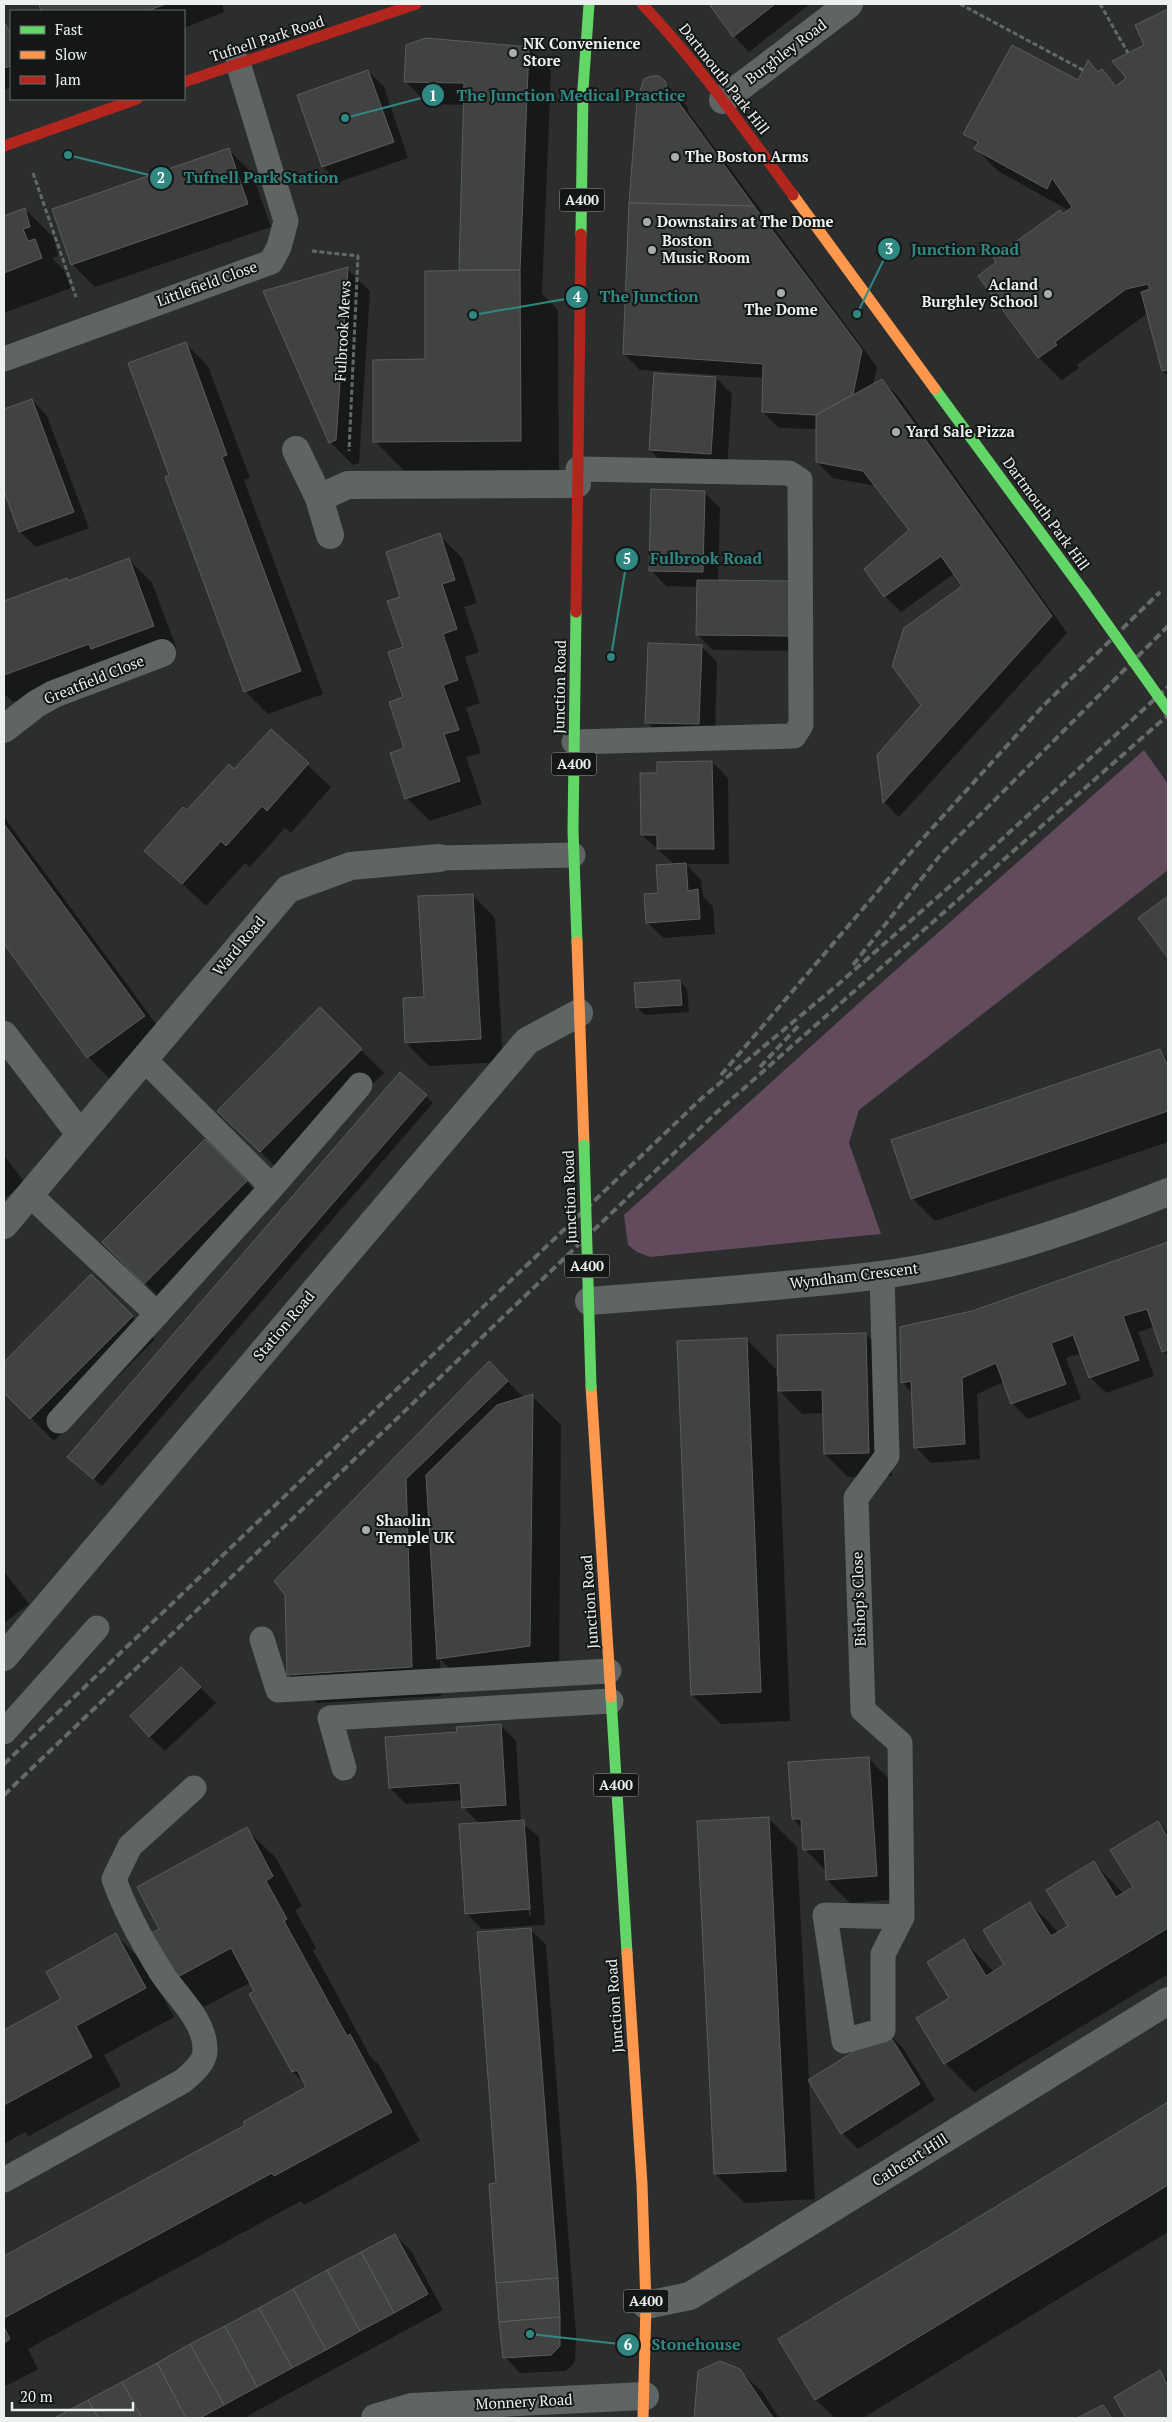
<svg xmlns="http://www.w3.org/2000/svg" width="1172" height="2422" font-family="'PT Serif',serif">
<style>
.forest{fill:#624b5c}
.shadow{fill:#0007;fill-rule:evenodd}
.building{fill:#414343;stroke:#5b5d5d}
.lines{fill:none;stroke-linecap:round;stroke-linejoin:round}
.path{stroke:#646869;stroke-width:3;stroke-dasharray:5 2.5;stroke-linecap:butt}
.lane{stroke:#5f6464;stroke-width:25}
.street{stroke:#5f6464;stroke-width:28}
.fast{stroke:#63d668;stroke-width:11}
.slow{stroke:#ff974d;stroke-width:11}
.jam{stroke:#b3261e;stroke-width:11}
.rail{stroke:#676a6a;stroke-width:4;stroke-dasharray:8 4;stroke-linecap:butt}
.street-bridge{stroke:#5f6464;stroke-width:28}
.fast-bridge{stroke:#63d668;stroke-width:11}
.poi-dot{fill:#a9acac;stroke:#151717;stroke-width:2}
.labels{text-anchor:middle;stroke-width:4;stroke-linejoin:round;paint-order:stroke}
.shield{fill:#151717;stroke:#acafaf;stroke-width:1}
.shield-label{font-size:14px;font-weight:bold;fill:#edf0f0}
.street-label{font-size:15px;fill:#edf0f0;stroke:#151717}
.poi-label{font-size:15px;font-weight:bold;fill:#edf0f0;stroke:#151717;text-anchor:start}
.leader{fill:none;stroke:#308882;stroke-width:2}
.callout-dot{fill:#308882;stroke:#151717;stroke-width:2}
.mark-label{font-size:15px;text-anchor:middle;font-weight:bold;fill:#fff}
.callout-label{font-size:16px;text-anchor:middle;font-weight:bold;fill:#308882;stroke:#151717;stroke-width:4;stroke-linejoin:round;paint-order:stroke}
</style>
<rect width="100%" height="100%" fill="#2c2e2e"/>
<!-- forest -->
<polygon class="forest" points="1144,750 1168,784 1168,870 859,1110 849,1143 881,1234 650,1257 637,1252 628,1245 624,1215 870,993"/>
<!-- shadow -->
<g class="shadow">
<polygon points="40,4 222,4 224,12 184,28 184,11 42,11"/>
<polygon points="710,4 810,4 749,52 734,36"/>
<polygon points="1168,11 1168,376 1163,371 1148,313 1077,365 1079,368 1062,380 1039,358 980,276 1070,211 998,171 975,148 977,145 965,133 1078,82 1089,62 1099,73 1102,71 1118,86 1128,79 1146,45 1137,26"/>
<polygon points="5,26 11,32 11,87 4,90"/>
<polygon points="528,48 551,71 542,294 558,310 559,479 413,480 375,441 427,360 463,272 461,270 465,105 428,104 405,81"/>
<polygon points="368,71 384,87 408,158 339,182 323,167"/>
<polygon points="664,82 687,106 689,113 877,367 873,385 882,381 898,396 1067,633 899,817 884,802 922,706 964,586 955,573 901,612 885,596 911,530 876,486 833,478 817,462 817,429 779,428 763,412 764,378 640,370 624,354"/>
<polygon points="229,150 252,173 271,227 95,287 72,264"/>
<polygon points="25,209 54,238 58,256 52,258 64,270 71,288 4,313 4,217"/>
<polygon points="347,269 370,291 359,463 353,465 330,442"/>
<polygon points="185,343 208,366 250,478 244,480 323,694 268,714 245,691 171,476"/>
<polygon points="716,378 732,394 727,469 666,466 650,450"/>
<polygon points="32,400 47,416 89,528 36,547 20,532 4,487 4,410"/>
<polygon points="704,492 720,508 718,582 790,583 805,651 713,650 697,634 698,587 666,586 651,570"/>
<polygon points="439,535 462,558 477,603 464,607 479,652 465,657 480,703 466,708 481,753 466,757 482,804 430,821 407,798 402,598"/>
<polygon points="129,560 152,583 177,649 115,672 110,667 13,702 4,694 4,603 66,580 69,582"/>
<polygon points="701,646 717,662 715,739 662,738 647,722"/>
<polygon points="271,731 331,787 291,833 285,828 250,867 245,863 206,906 146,850 234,771"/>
<polygon points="712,762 728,778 729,864 686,864 701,880 703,896 713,907 715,934 663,938 648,923 675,865 642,835 658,774"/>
<polygon points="4,817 167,1039 111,1080 88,1057 4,942"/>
<polygon points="472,895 495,918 503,1062 429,1066 406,1043"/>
<polygon points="1168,897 1168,956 1140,918"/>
<polygon points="679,981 687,989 689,1012 645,1015 637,1008"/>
<polygon points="320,1009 384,1073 283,1174 219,1111"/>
<polygon points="1159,1051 1168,1059 1168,1142 935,1221 912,1198"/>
<polygon points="426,1096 433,1103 102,1486 76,1464"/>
<polygon points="205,1141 269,1204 168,1306 104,1242"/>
<polygon points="4,1155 25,1183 4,1199"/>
<polygon points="1168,1243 1168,1356 1163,1351 1154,1327 1138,1332 1154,1376 1106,1393 1090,1377 1081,1353 1066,1358 1081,1399 1028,1419 1012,1403 1004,1382 977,1394 980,1459 931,1463 916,1447 913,1394 902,1382 972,1312"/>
<polygon points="91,1276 155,1339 54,1441 4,1391 4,1364"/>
<polygon points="866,1334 889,1357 892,1476 848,1477 825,1454 824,1413 802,1414 777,1388 790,1721 721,1724 692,1695 747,1340 776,1369 776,1376 779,1375"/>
<polygon points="489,1363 524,1398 532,1396 561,1425 559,1675 468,1687 440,1659 441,1696 317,1703 288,1674 286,1594"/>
<polygon points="4,1571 29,1604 4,1623"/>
<polygon points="181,1669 216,1703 165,1751 149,1736"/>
<path d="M500,1725L516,1741L521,1822L539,1837L545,1925L482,1929L466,1913L480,1824L463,1807V1800L406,1804L390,1788L458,1733ZM524,1836H526L531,1916H529Z"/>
<polygon points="868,1758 891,1781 899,1899 850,1903 827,1880 826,1871 805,1849 803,1829 793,1819"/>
<polygon points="768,1818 797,1847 815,2199 745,2203 715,2174"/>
<polygon points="1158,1822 1168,1833 1168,1974 974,2092 945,2063 951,1999 964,1941 994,1972 1005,1966 1030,1903 1059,1933 1070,1926 1093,1862 1124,1894 1134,1887"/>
<polygon points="246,1829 276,1858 302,1906 295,1910 316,1948 313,1950 370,2056 379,2065 420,2141 304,2205 301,2201 28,2349 38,2369 4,2387 4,2258 247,2125 307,2086 293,2072 251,1982 204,2007 175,1978 161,1930"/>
<polygon points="530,1929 546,1945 576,2334 575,2362 566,2371 520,2373 505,2357 498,2184"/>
<polygon points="116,1935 145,1964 174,2017 104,2055 121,2086 29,2136 25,2132 4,2144 4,2031 62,1999"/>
<polygon points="887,2032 903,2048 935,2100 858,2149 842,2133"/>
<polygon points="1168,2103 1168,2232 863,2418 835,2418 816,2400 780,2340"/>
<polygon points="395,2235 411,2251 443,2310 244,2418 57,2418"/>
<polygon points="739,2370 763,2393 779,2418 696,2418 699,2372"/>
<polygon points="1160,2372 1168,2380 1168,2418 1128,2418 1116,2397"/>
<polygon points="1103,2407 1114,2418 1080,2418"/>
</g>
<!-- building -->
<g class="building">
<polygon points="39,4 166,4 147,11 41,11"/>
<polygon points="709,4 775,4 733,37"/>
<polygon points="1168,9 1168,370 1162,371 1141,292 1150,289 1148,284 1126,289 1055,342 1057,345 1038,358 978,276 996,262 993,258 1060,210 1063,214 1072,207 1052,178 1047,189 974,149 978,142 963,134 1012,45 1078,80 1088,60 1098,72 1102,69 1116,86 1126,78 1112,61 1144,45 1135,25"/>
<polygon points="4,25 6,25 11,35 11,66 4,68"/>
<polygon points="426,38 529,47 520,270 459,270 464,83 404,82 406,45"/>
<polygon points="368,70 394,142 322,167 297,95"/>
<polygon points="651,76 659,76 665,81 668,91 671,92 754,206 629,203 637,100 644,79"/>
<polygon points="229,148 248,204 71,265 52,209"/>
<polygon points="629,203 754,206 862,350 853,394 816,415 762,412 763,364 623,354"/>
<polygon points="25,208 30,227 23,229 28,241 35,239 42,258 4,273 4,216"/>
<polygon points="348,267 336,440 329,443 263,291"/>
<polygon points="520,270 521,441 373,442 373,360 425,359 425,271"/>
<polygon points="186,342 227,455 222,457 301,671 244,692 165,477 169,475 128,363"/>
<polygon points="654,373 716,377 711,454 649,450"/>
<polygon points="882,379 1052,616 883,803 877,755 921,705 892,666 904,628 962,586 941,556 884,597 864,569 909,530 863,471 816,462 816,415"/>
<polygon points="32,399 74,512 19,532 4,491 4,409"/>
<polygon points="651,489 705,491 703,572 649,571"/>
<polygon points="440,533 455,580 442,584 457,629 443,634 458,680 443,685 459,730 444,734 460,781 405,799 390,753 404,748 389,702 403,697 388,652 403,647 387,601 400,597 386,552"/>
<polygon points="129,558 154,626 91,649 89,644 4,675 4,601 67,578 68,581"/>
<polygon points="697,580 790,581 790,636 696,635"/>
<polygon points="648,643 702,645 699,724 645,723"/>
<polygon points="271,729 309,763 267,811 262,806 226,846 221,841 182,884 144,851 183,807 187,810 229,764 234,769"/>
<polygon points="712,761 714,849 657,849 657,835 641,835 640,773 657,773 657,762"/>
<polygon points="4,824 145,1016 87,1058 4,944"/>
<polygon points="686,863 688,891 698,889 700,919 646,923 644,894 658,893 656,865"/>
<polygon points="473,894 481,1039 405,1043 403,998 424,997 418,896"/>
<polygon points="1168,896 1168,958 1138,918"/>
<polygon points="680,980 682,1005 636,1008 634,983"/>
<polygon points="320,1007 362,1049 260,1152 217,1111"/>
<polygon points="1160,1049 1168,1066 1168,1111 911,1199 891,1140"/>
<polygon points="400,1072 427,1095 93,1479 67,1457"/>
<polygon points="205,1139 247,1181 144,1284 102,1242"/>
<polygon points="1168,1242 1168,1350 1162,1352 1147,1309 1123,1316 1139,1360 1089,1378 1073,1335 1051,1343 1066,1384 1011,1404 996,1363 962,1378 965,1444 914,1448 911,1381 901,1383 900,1327 972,1311"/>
<polygon points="91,1274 133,1316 30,1419 4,1393 4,1362"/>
<polygon points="866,1333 869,1453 824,1454 822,1390 778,1391 777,1335"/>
<polygon points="747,1338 761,1692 691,1695 677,1341"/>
<polygon points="489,1361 508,1381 406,1479 412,1667 287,1675 285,1595 274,1581"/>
<polygon points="533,1394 530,1646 437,1659 426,1475 497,1405"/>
<polygon points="181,1667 201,1687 149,1737 130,1716"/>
<polygon points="501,1724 506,1805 462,1808 460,1783 389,1788 385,1737 457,1732 456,1727"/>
<polygon points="869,1757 877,1876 826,1880 824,1849 803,1850 801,1819 792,1819 788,1762"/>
<polygon points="769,1817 786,2171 714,2174 697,1821"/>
<polygon points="524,1820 530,1909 465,1914 459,1824"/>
<polygon points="1158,1821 1168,1838 1168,1928 944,2064 916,2018 949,1998 927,1962 964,1939 986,1976 1004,1965 983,1930 1030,1902 1051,1936 1068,1926 1046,1890 1094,1861 1116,1897 1133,1887 1110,1850"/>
<polygon points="247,1827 273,1876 266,1881 287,1919 284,1921 347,2036 350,2034 392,2112 274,2176 272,2173 4,2318 4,2256 245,2125 243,2122 306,2087 297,2070 292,2072 249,1994 254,1991 231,1948 174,1979 150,1934 159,1929 137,1887"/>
<polygon points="531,1928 558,2278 496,2283 489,2184 496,2183 477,1932"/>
<polygon points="116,1933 146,1988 76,2026 92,2057 4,2105 4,2030 61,1999 46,1972"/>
<polygon points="887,2031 920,2084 841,2134 808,2080"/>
<polygon points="1168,2102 1168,2185 815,2400 778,2339"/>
<polygon points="395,2234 428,2294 394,2313 361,2252"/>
<polygon points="361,2252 394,2313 360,2331 327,2270"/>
<polygon points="327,2270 360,2331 326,2350 293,2289"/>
<polygon points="558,2278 560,2317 499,2322 496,2283"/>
<polygon points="293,2289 326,2350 292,2368 259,2308"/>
<polygon points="259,2308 292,2368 257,2387 225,2326"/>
<polygon points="560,2317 560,2346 551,2355 503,2358 499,2322"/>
<polygon points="225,2326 257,2387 224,2405 190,2344"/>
<polygon points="4,2327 10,2339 4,2343"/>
<polygon points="190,2344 224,2405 200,2418 186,2418 157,2363"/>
<polygon points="720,2361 740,2369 773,2418 694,2418 698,2371"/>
<polygon points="157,2363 186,2418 142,2418 122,2382"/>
<polygon points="1160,2370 1168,2386 1168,2418 1126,2418 1114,2397"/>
<polygon points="122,2382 142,2418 98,2418 88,2400"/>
<polygon points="88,2400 98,2418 54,2418"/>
<polygon points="1103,2405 1112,2418 1077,2418"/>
</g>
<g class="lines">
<!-- path -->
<g class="path">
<polyline points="960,4 1083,70"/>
<polyline points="1100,4 1128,53"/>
<polyline points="33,173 76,297"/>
<polyline points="312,251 358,256 349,451"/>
</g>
<!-- lane -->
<g class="lane">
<polyline points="4,359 271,262 279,247 286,221 238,63"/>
<polyline points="574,742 794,736 801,725 800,480 789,473 578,469"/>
<polyline points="439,858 573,855"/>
<polyline points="144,1059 272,1187 360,1085"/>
<polyline points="29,1194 157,1314 59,1421"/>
<polyline points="882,1275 887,1456 856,1498 863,1710 900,1743 902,1917 883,1954 883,2030 844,2041 825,1915 902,1917"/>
<polyline points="157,1314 272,1187"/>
<polyline points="262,1639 278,1690 609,1671"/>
<polyline points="4,1732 97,1628"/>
<polyline points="344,1768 330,1718 611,1701"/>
<path d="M4,2180L183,2081C191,2074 205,2063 205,2051C206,2020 176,1996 161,1972C143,1943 125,1911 114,1879L130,1846L194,1788"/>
</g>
<!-- street -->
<g class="street">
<polyline points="723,100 849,4"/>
<polyline points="296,450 319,498 330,535"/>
<polyline points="319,498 348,485 577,484"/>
<polyline points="4,729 36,704 54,694 162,653"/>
<polyline points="4,1035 80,1134"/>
<polyline points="4,1225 288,889 351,866 439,858"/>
<path d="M718,1291C772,1286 827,1282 881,1275C979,1262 1076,1229 1168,1192"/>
<polyline points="4,1657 527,1041 579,1013"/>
<polyline points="646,2305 690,2296 1168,2001"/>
<polyline points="375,2418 412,2407 645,2396"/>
</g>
<!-- fast -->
<g class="fast">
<polyline points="581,234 583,89 589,4"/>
<polyline points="935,389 1085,593"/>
<polyline points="576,612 573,830 577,942"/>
<polyline points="611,1697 627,1953"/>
</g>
<!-- slow -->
<g class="slow">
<polyline points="793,195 935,389"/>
<polyline points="577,942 584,1145"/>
<polyline points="591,1386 611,1697"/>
<polyline points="627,1953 642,2184 646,2305 643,2418"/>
</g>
<!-- jam -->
<g class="jam">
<path d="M642,4C698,63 745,130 793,195"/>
<polyline points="184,82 416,4"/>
<polyline points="4,146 137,99"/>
<polyline points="576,612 581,234"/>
</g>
<!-- rail -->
<g class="rail">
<polyline points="853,965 942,853 1168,626"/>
<polyline points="760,1067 801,1023"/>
<polyline points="721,1075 925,836 1043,706 1160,592"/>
<polyline points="4,1764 702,1098 835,987 965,873 1168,687"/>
<polyline points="4,1795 717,1112 1168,715"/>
</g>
<!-- street-bridge -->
<polyline class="street-bridge" points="589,1301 718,1291"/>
<!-- fast-bridge -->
<g class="fast-bridge">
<polyline points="1085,593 1168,710"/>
<polyline points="584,1145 591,1386"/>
</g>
</g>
<!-- markers -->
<g class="poi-dot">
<circle cx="513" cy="53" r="5"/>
<circle cx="675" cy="157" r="5"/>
<circle cx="647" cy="222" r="5"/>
<circle cx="652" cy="250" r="5"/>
<circle cx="781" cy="293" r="5"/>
<circle cx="1048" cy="294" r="5"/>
<circle cx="896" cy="432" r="5"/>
<circle cx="366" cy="1530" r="5"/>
</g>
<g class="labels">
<!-- shield labels -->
<g class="shield">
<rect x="559.5" y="188.5" width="45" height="23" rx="4"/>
<rect x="551.5" y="752.5" width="45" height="23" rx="4"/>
<rect x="564.5" y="1254.5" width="45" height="23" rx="4"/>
<rect x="593.5" y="1773.5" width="45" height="23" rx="4"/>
<rect x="623.5" y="2289.5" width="45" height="23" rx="4"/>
</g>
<g class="shield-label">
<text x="582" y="205">A400</text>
<text x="574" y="769">A400</text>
<text x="587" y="1271">A400</text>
<text x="616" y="1790">A400</text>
<text x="646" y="2306">A400</text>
</g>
<!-- street labels -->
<g class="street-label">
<text transform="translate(267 39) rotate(-18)" y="5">Tufnell Park Road</text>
<text transform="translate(786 52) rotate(-37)" y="5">Burghley Road</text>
<text transform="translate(724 79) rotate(52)" y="5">Dartmouth Park Hill</text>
<text transform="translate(207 284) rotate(-20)" y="5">Littlefield Close</text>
<text transform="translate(343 331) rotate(-87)" y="5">Fulbrook Mews</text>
<text transform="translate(1046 514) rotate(54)" y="5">Dartmouth Park Hill</text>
<text transform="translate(94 680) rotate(-22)" y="5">Greatfield Close</text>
<text transform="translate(560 687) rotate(-89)" y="5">Junction Road</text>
<text transform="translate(239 946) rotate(-50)" y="5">Ward Road</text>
<text transform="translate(570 1197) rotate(-92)" y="5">Junction Road</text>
<text transform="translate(854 1276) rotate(-7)" y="5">Wyndham Crescent</text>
<text transform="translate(284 1326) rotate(-50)" y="5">Station Road</text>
<text transform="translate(859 1599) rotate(-92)" y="5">Bishop's Close</text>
<text transform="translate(590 1602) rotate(-94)" y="5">Junction Road</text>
<text transform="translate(615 2006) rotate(-94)" y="5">Junction Road</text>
<text transform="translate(910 2160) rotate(-32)" y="5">Cathcart Hill</text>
<text transform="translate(524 2402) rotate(-3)" y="5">Monnery Road</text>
</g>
<!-- poi labels -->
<g class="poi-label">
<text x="523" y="49">NK Convenience<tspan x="523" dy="17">Store</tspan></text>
<text x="685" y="162">The Boston Arms</text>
<text x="657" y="227">Downstairs at The Dome</text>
<text x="662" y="246">Boston<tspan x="662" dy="17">Music Room</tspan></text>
<text x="1038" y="290" text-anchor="end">Acland<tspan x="1038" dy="17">Burghley School</tspan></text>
<text x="781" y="315" text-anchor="middle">The Dome</text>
<text x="906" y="437">Yard Sale Pizza</text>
<text x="376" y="1526">Shaolin<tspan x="376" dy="17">Temple UK</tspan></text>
</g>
</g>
<!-- callouts -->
<path class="leader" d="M345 118L433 95M68 155L161 178M857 314L889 249M473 315L577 297M611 657L627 559M530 2334L628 2345"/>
<g class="callout-dot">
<circle cx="345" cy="118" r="5"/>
<circle cx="68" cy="155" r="5"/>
<circle cx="857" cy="314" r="5"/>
<circle cx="473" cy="315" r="5"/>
<circle cx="611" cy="657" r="5"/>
<circle cx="530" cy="2334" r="5"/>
<circle cx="433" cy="95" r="12"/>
<circle cx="161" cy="178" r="12"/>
<circle cx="889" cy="249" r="12"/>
<circle cx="577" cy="297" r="12"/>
<circle cx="627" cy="559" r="12"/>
<circle cx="628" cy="2345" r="12"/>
</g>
<g class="mark-label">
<text x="433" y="101">1</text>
<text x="161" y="183">2</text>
<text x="889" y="254">3</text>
<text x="577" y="302">4</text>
<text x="627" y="564">5</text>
<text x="628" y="2350">6</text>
</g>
<g class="callout-label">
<text x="571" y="101">The Junction Medical Practice</text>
<text x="261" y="183">Tufnell Park Station</text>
<text x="965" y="255">Junction Road</text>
<text x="649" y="302">The Junction</text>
<text x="706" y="564">Fulbrook Road</text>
<text x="696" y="2350">Stonehouse</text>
</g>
<!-- border -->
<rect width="1172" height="2422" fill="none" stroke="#edf0f0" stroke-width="10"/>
<!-- legend -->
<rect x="10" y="10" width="175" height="90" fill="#151717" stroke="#6b6e6e"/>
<rect x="20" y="26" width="25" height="8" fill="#63d668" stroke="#6b6e6e"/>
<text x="55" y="35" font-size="15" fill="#edf0f0">Fast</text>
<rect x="20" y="51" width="25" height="8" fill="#ff974d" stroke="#6b6e6e"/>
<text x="55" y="60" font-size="15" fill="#edf0f0">Slow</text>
<rect x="20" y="76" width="25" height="8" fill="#b3261e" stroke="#6b6e6e"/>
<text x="55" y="85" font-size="15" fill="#edf0f0">Jam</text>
<!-- scale -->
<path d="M12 2402v8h121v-8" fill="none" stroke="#edf0f0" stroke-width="2.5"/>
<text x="20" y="2402" font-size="15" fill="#edf0f0" stroke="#151717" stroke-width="4" paint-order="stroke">20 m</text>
</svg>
